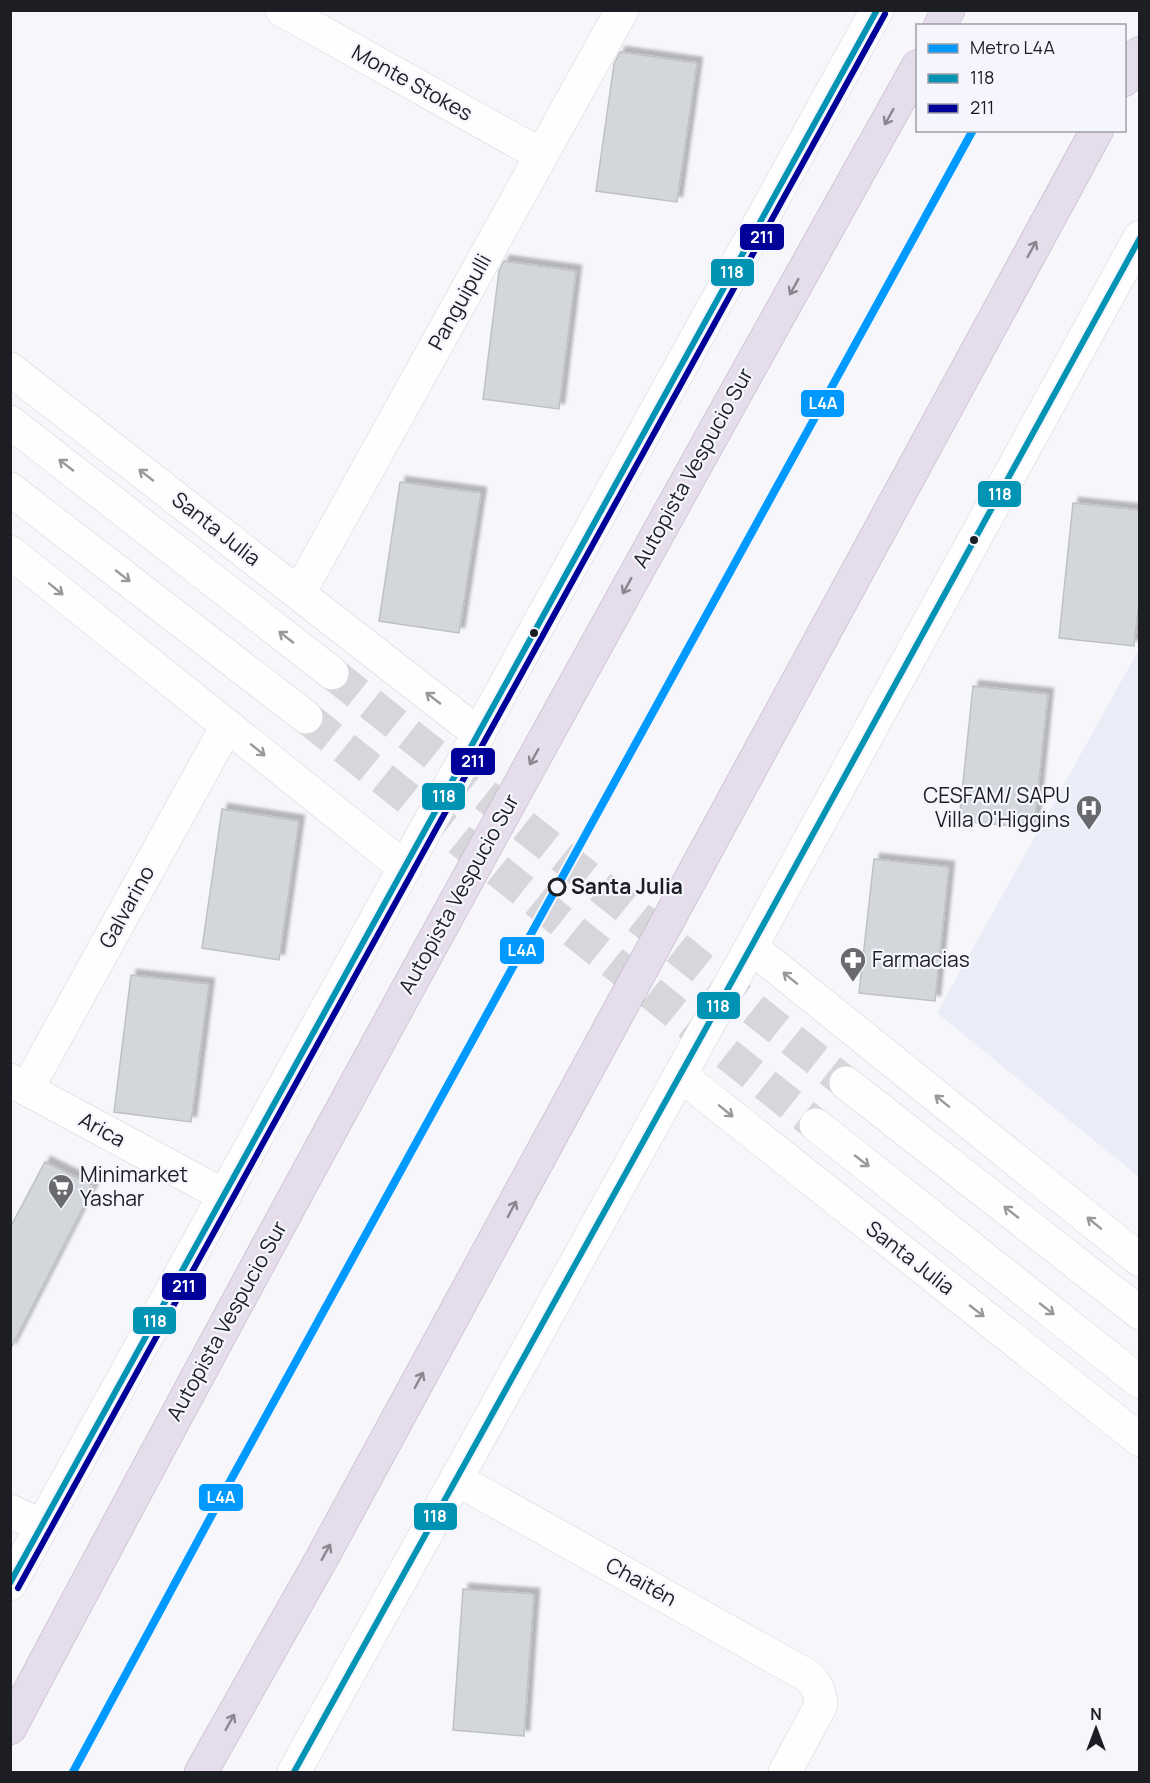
<svg xmlns="http://www.w3.org/2000/svg" width="1150" height="1783" font-family="Manrope,sans-serif">
<style>
.built{fill:#eaecf8}
.building{fill:#d3d6da;stroke:#bec1c5;stroke-width:1.5;filter:url(#shadow)}
.lines{fill:none;stroke-linecap:round;stroke-linejoin:round}
.secondary-tunnel{stroke:#d6d6db;stroke-width:33;stroke-dasharray:33 16;stroke-linecap:butt}
.minor-casing{stroke:#d3d4d9;stroke-width:34}
.tertiary-casing{stroke:#d3d4d9;stroke-width:34}
.secondary-casing{stroke:#d3d4d9;stroke-width:34}
.motorway-casing{stroke:#b6adbe;stroke-width:34}
.minor{stroke:#fefefe;stroke-width:33}
.tertiary{stroke:#fefefe;stroke-width:33}
.secondary{stroke:#fefefe;stroke-width:33}
.motorway{stroke:#e5ddeb;stroke-width:33}
.bus-1-casing{stroke:#f5f6fd;stroke-width:10}
.bus-2-casing{stroke:#f5f6fd;stroke-width:10}
.bus-1{stroke:#0093b3;stroke-width:6}
.bus-2{stroke:#009;stroke-width:6}
.metro-1-casing{stroke:#f5f6fd;stroke-width:12}
.metro-1{stroke:#09f;stroke-width:8}
.oneway{stroke:#8b8791}
.oneway2{stroke:#99999c}
.bus-dot{fill:#1d1e24;stroke:#f5f6fd;stroke-width:2}
.stop-dot{fill:#f5f6fd;stroke:#1d1e24;stroke-width:3}
.labels{text-anchor:middle;stroke-width:4.5;stroke-linejoin:round;paint-order:stroke}
.street-label{font-size:21px;fill:#1d1e24;stroke:#f5f6fd}
.poi-label{font-size:21px;fill:#1d1e24;stroke:#f5f6fd;text-anchor:start}
.stop-label{font-size:21px;font-weight:bold;fill:#1d1e24;stroke:#f5f6fd;text-anchor:start}
.line-badge{stroke:#f5f6fd;stroke-width:2}
.badge-label{font-size:16px;text-anchor:middle;font-weight:bold;fill:#fff}
</style>
<defs>
<filter id="shadow"><feDropShadow dx="5.5" dy="-5.5" stdDeviation="1.5" flood-color="#0004"/></filter>
</defs>
<rect width="100%" height="100%" fill="#f7f7fb"/>
<!-- built -->
<polygon class="built" points="1139,649 1140,1177 1139,1177 937,1013"/>
<!-- building -->
<g class="building">
<polygon points="620,52 697,63 677,202 596,191 614,64"/>
<polygon points="504,261 576,271 559,409 483,399 499,271"/>
<polygon points="400,482 481,493 459,633 379,621"/>
<polygon points="1073,503 1140,510 1140,594 1134,646 1059,638"/>
<polygon points="973,686 1048,694 1034,828 959,821"/>
<polygon points="222,809 299,821 279,960 202,948"/>
<polygon points="874,859 949,867 935,1001 859,993"/>
<polygon points="131,975 209,984 191,1122 114,1112"/>
<polygon points="45,1162 94,1186 10,1350 10,1228"/>
<polygon points="463,1589 534,1594 524,1736 453,1730"/>
</g>
<g class="lines">
<!-- secondary-tunnel -->
<g class="secondary-tunnel">
<polyline points="332,673 846,1083"/>
<polyline points="306,717 816,1125"/>
</g>
<!-- minor casing -->
<g class="minor-casing">
<g id="minor">
<polyline points="282,10 541,155"/>
<polyline points="299,593 622,10"/>
<polyline points="10,1080 225,1196"/>
<polyline points="27,1089 227,726"/>
<path d="M456,1479L808,1676C817,1685 820,1692 821,1705L785,1772"/>
<polyline points="10,1511 42,1526"/>
</g>
</g>
<!-- tertiary casing -->
<g class="tertiary-casing">
<g id="tertiary">
<polyline points="10,369 479,734"/>
<polyline points="10,552 405,868"/>
<polyline points="751,947 1140,1260"/>
<polyline points="680,1075 1140,1440"/>
</g>
</g>
<!-- secondary casing -->
<g class="secondary-casing">
<g id="secondary">
<polyline points="10,422 332,673"/>
<polyline points="10,489 306,717"/>
<polyline points="846,1083 1140,1313"/>
<polyline points="816,1125 1140,1382"/>
<polyline points="10,1584 877,10"/>
<polyline points="294,1772 751,947 1140,237"/>
</g>
</g>
<!-- motorway casing -->
<g class="motorway-casing">
<g id="motorway">
<polyline points="940,26 948,10"/>
<polyline points="1124,80 1140,53"/>
<path d="M10,1728C305,1170 610,617 918,66"/>
<polyline points="201,1772 322,1558 1097,130"/>
</g>
</g>
<!-- minor -->
<use href="#minor" class="minor"/>
<!-- tertiary -->
<use href="#tertiary" class="tertiary"/>
<!-- secondary -->
<use href="#secondary" class="secondary"/>
<!-- motorway -->
<use href="#motorway" class="motorway"/>
<!-- bus-1 casing -->
<g class="bus-1-casing">
<g id="bus-1">
<polyline points="10,1583 877,10"/>
<polyline points="294,1772 751,947 1140,238"/>
</g>
</g>
<!-- bus-2 casing -->
<g class="bus-2-casing">
<polyline id="bus-2" points="18,1588 885,14"/>
</g>
<!-- bus-1 -->
<use href="#bus-1" class="bus-1"/>
<!-- bus-2 -->
<use href="#bus-2" class="bus-2"/>
<!-- metro-1 casing -->
<g class="metro-1-casing">
<polyline id="metro-1" points="73,1772 228,1485 973,130"/>
</g>
<!-- metro-1 -->
<use href="#metro-1" class="metro-1"/>
</g>
<!-- one-way arrows -->
<defs><path id="oneway-shaft" d="M-6 0H5M1.5-3L5.5 0L1.5 3" fill="none" stroke-width="1.6" stroke-linecap="round" stroke-linejoin="round" transform="scale(1.5)"/></defs>
<g class="oneway">
<use href="#oneway-shaft" transform="translate(889 117) rotate(119)"/>
<use href="#oneway-shaft" transform="translate(1032 249) rotate(-61)"/>
<use href="#oneway-shaft" transform="translate(794 287) rotate(119)"/>
<use href="#oneway-shaft" transform="translate(627 586) rotate(119)"/>
<use href="#oneway-shaft" transform="translate(534 757) rotate(119)"/>
<use href="#oneway-shaft" transform="translate(512 1209) rotate(-62)"/>
<use href="#oneway-shaft" transform="translate(419 1380) rotate(-62)"/>
<use href="#oneway-shaft" transform="translate(326 1552) rotate(-61)"/>
<use href="#oneway-shaft" transform="translate(230 1722) rotate(-61)"/>
</g>
<g class="oneway2">
<use href="#oneway-shaft" transform="translate(66 465) rotate(-142)"/>
<use href="#oneway-shaft" transform="translate(146 475) rotate(-142)"/>
<use href="#oneway-shaft" transform="translate(123 576) rotate(38)"/>
<use href="#oneway-shaft" transform="translate(56 589) rotate(39)"/>
<use href="#oneway-shaft" transform="translate(286 637) rotate(-142)"/>
<use href="#oneway-shaft" transform="translate(433 698) rotate(-142)"/>
<use href="#oneway-shaft" transform="translate(258 750) rotate(39)"/>
<use href="#oneway-shaft" transform="translate(790 978) rotate(-141)"/>
<use href="#oneway-shaft" transform="translate(942 1101) rotate(-141)"/>
<use href="#oneway-shaft" transform="translate(726 1111) rotate(39)"/>
<use href="#oneway-shaft" transform="translate(862 1161) rotate(38)"/>
<use href="#oneway-shaft" transform="translate(1011 1212) rotate(-142)"/>
<use href="#oneway-shaft" transform="translate(1094 1223) rotate(-141)"/>
<use href="#oneway-shaft" transform="translate(1047 1309) rotate(38)"/>
<use href="#oneway-shaft" transform="translate(977 1311) rotate(38)"/>
</g>
<!-- icons -->
<defs>
<g id="hospital-pin" transform="scale(1.35)"><path d="M0 17L-7.5 6A9.5 9.5 0 1 1 7.5 6Z" fill="#696a6f" stroke="#f5f6fd"/><path d="M-5-5h3v3.5h4V-5h3V5h-3V1.5h-4V5h-3Z" fill="#fff"/></g>
<g id="pharmacy-pin" transform="scale(1.35)"><path d="M0 17L-7.5 6A9.5 9.5 0 1 1 7.5 6Z" fill="#696a6f" stroke="#f5f6fd"/><path d="M-2-6h4v4h4v4h-4v4h-4v-4h-4v-4h4Z" fill="#fff"/></g>
<g id="supermarket-pin" transform="scale(1.35)"><path d="M0 17L-7.5 6A9.5 9.5 0 1 1 7.5 6Z" fill="#696a6f" stroke="#f5f6fd"/><path d="M-6-5.5h2.5l.6 2H6L4.5 2H-2.5L-4.4-4H-6ZM-1.5 3.2a1.3 1.3 0 1 0 .1 0ZM3 3.2a1.3 1.3 0 1 0 .1 0Z" fill="#fff"/></g>
</defs>
<g fill-rule="evenodd">
<use href="#hospital-pin" x="1089" y="808"/>
<use href="#pharmacy-pin" x="853" y="960"/>
<use href="#supermarket-pin" x="61" y="1187"/>
</g>
<!-- markers -->
<g class="bus-dot">
<circle cx="974" cy="540" r="5"/>
<circle cx="534" cy="633" r="5"/>
</g>
<circle class="stop-dot" cx="557" cy="887" r="8"/>
<g class="labels">
<!-- street labels -->
<g class="street-label">
<text transform="translate(412 83) rotate(29)" y="7">Monte Stokes</text>
<text transform="translate(460 302) rotate(-61)" y="7">Panguipulli</text>
<text transform="translate(693 468) rotate(-61)" y="7">Autopista Vespucio Sur</text>
<text transform="translate(216 529) rotate(38)" y="7">Santa Julia</text>
<text transform="translate(459 894) rotate(-61)" y="7">Autopista Vespucio Sur</text>
<text transform="translate(127 907) rotate(-61)" y="7">Galvarino</text>
<text transform="translate(102 1130) rotate(29)" y="7">Arica</text>
<text transform="translate(910 1258) rotate(38)" y="7">Santa Julia</text>
<text transform="translate(227 1321) rotate(-61)" y="7">Autopista Vespucio Sur</text>
<text transform="translate(641 1582) rotate(29)" y="7">Chaitén</text>
</g>
<!-- poi labels -->
<g class="poi-label">
<text x="1070" y="803" text-anchor="end">CESFAM/ SAPU<tspan x="1070" dy="24">Villa O'Higgins</tspan></text>
<text x="872" y="967">Farmacias</text>
<text x="80" y="1182">Minimarket<tspan x="80" dy="24">Yashar</tspan></text>
</g>
<!-- stop labels -->
<g class="stop-label">
<text x="571" y="894">Santa Julia</text>
</g>
</g>
<g class="line-badge">
<rect x="739" y="223" width="46" height="28" rx="6" fill="#009"/>
<rect x="710" y="258" width="45" height="29" rx="6" fill="#0093b3"/>
<rect x="800" y="389" width="45" height="29" rx="6" fill="#09f"/>
<rect x="977" y="480" width="45" height="28" rx="6" fill="#0093b3"/>
<rect x="450" y="747" width="46" height="29" rx="6" fill="#009"/>
<rect x="421" y="782" width="45" height="29" rx="6" fill="#0093b3"/>
<rect x="499" y="936" width="46" height="29" rx="6" fill="#09f"/>
<rect x="696" y="991" width="45" height="29" rx="6" fill="#0093b3"/>
<rect x="161" y="1272" width="46" height="29" rx="6" fill="#009"/>
<rect x="132" y="1306" width="45" height="29" rx="6" fill="#0093b3"/>
<rect x="198" y="1483" width="46" height="29" rx="6" fill="#09f"/>
<rect x="413" y="1502" width="45" height="29" rx="6" fill="#0093b3"/>
</g>
<g class="badge-label">
<text x="762" y="243">211</text>
<text x="732" y="278">118</text>
<text x="823" y="409">L4A</text>
<text x="1000" y="500">118</text>
<text x="473" y="767">211</text>
<text x="444" y="802">118</text>
<text x="522" y="956">L4A</text>
<text x="718" y="1012">118</text>
<text x="184" y="1292">211</text>
<text x="155" y="1327">118</text>
<text x="221" y="1503">L4A</text>
<text x="435" y="1522">118</text>
</g>
<!-- border -->
<rect width="1150" height="1783" fill="none" stroke="#1d1e24" stroke-width="24"/>
<!-- legend -->
<rect x="916" y="24" width="210" height="108" fill="#f5f6fd" stroke="#9fa0a6" stroke-width="1.5"/>
<rect x="928" y="44" width="30" height="9" fill="#0099ff" stroke="#9fa0a6" stroke-width="1.5"/>
<text x="970" y="54" font-size="18" fill="#1d1e24">Metro L4A</text>
<rect x="928" y="74" width="30" height="9" fill="#0093b3" stroke="#9fa0a6" stroke-width="1.5"/>
<text x="970" y="84" font-size="18" fill="#1d1e24">118</text>
<rect x="928" y="104" width="30" height="9" fill="#000099" stroke="#9fa0a6" stroke-width="1.5"/>
<text x="970" y="114" font-size="18" fill="#1d1e24">211</text>
<!-- north arrow -->
<g transform="translate(1096 1729)" stroke="#f5f6fd" stroke-width="4.5" paint-order="stroke">
<path d="M0-4.5L10 22L0 15L-10 22Z" fill="#1d1e24"/>
<text y="-9" font-size="16" font-weight="bold" text-anchor="middle" fill="#1d1e24">N</text>
</g>
</svg>
